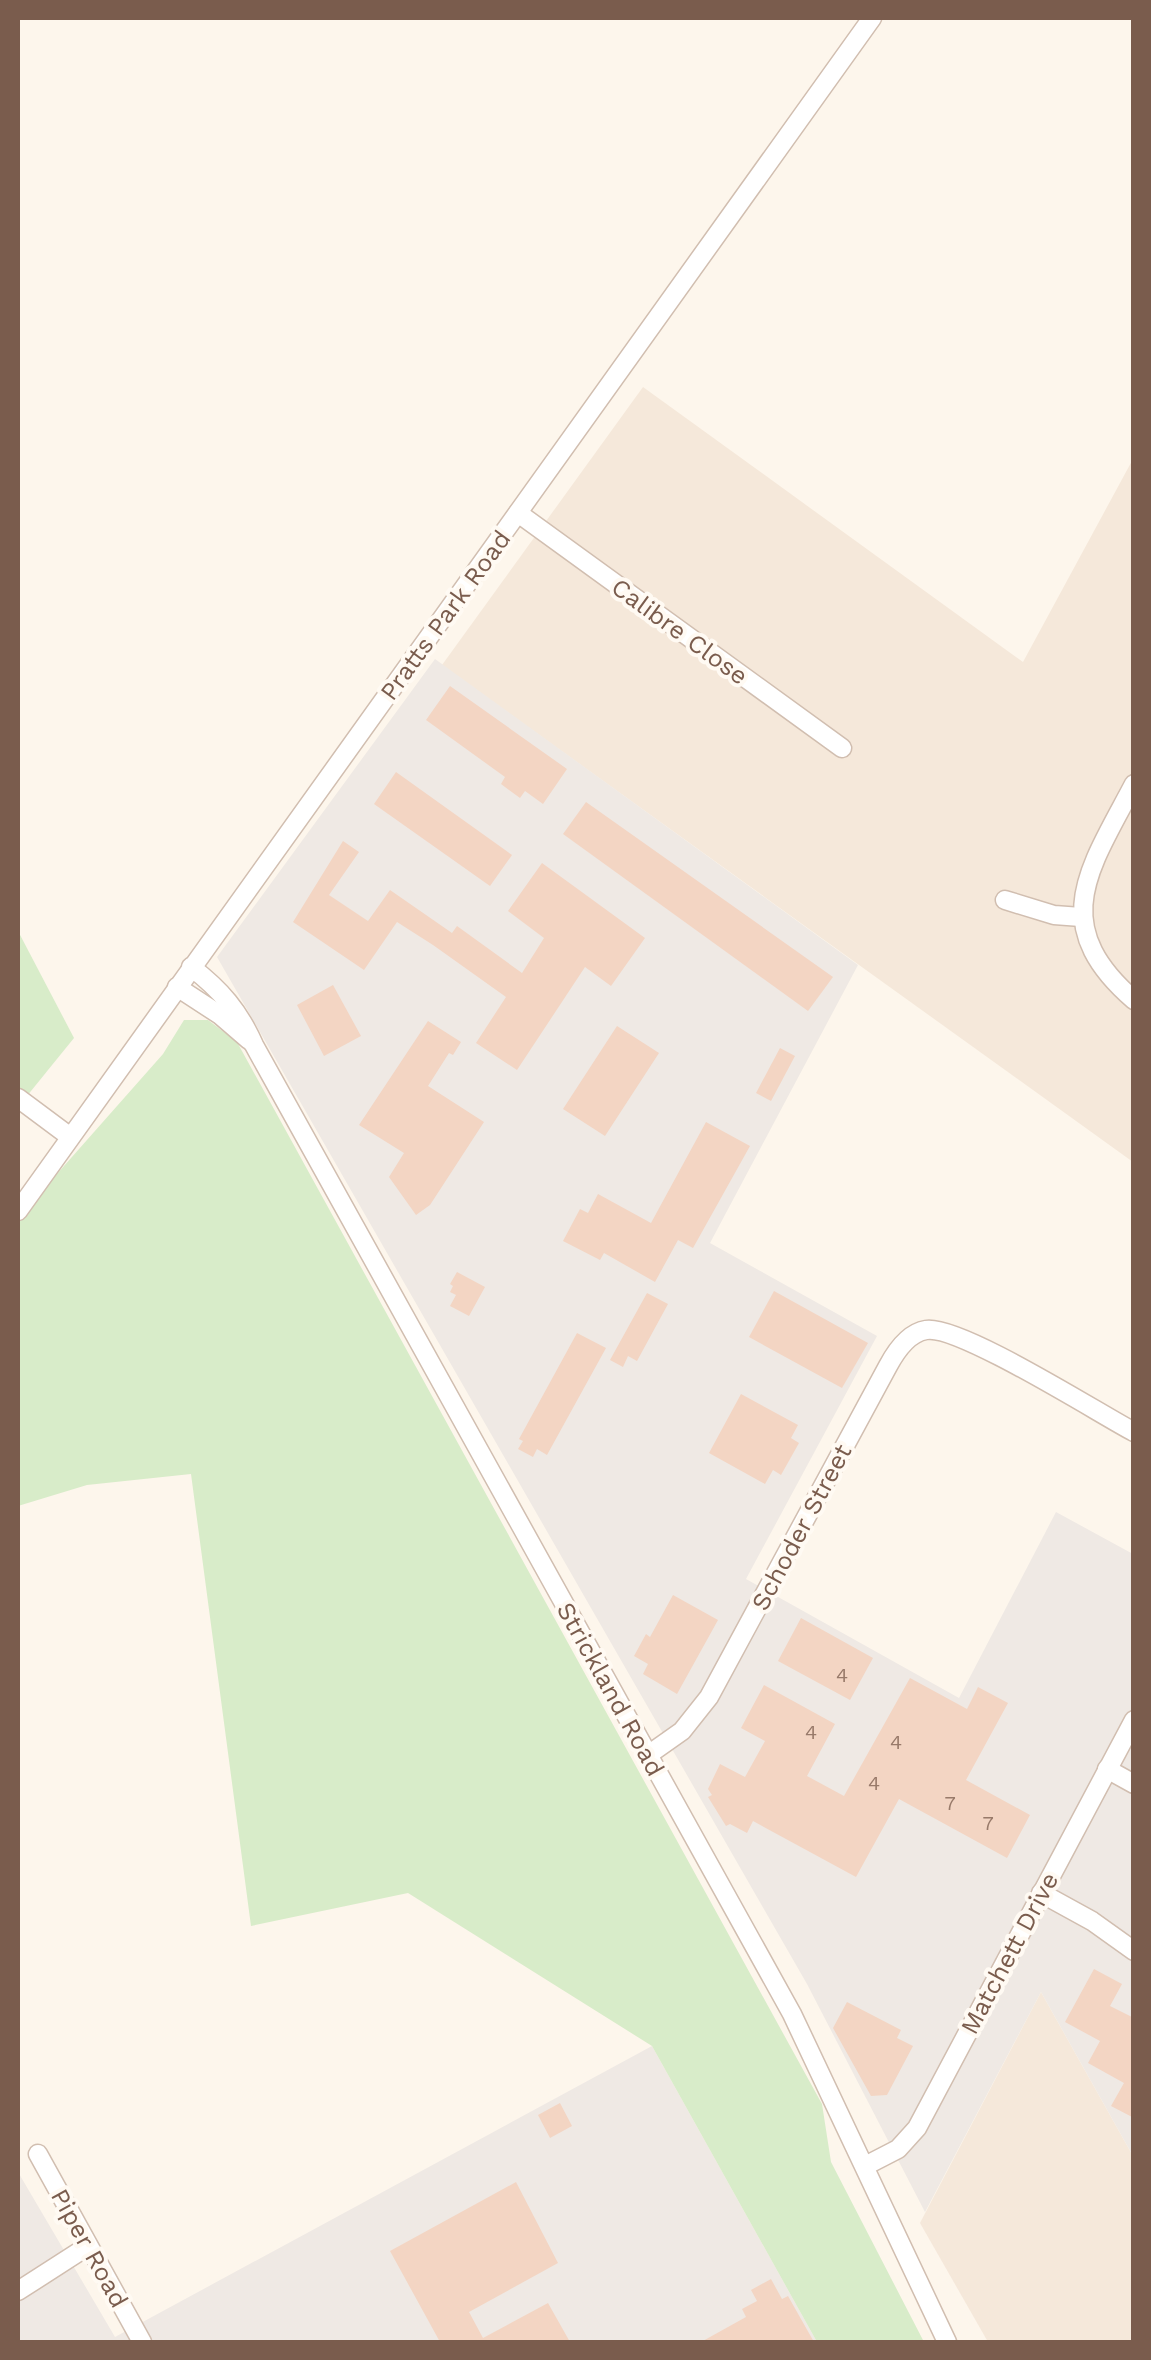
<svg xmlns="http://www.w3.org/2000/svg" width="1151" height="2360" font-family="'Work Sans',sans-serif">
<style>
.residential{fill:#f5e8da}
.industrial{fill:#efe9e4}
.green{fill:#d8ecc9}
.building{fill:#f3d5c3}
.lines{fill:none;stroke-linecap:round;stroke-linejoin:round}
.minor-casing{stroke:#d1beb0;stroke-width:21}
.minor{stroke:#fff;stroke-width:18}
.labels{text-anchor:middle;stroke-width:8;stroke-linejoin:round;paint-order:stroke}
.number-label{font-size:20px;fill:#987a6a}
.street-label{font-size:25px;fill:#7a5c4d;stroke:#fffaf3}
</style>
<rect width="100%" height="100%" fill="#fdf6ec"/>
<!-- residential -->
<g class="residential">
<polygon points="643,387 1023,662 1133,459 1133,1162 442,665"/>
<polygon points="1041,1992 1133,2156 1133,2342 988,2342 920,2223"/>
</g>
<!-- industrial -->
<g class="industrial">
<polygon points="435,659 858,965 710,1243 877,1336 746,1579 959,1698 1056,1512 1133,1554 1133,2156 1041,1992 925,2212 807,1984 217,957"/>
<polygon points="652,2046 817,2342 18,2342 18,2172 115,2337"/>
</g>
<!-- green -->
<g class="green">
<polygon points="18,931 74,1038 18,1107"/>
<polygon points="184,1020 208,1020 237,1042 822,2104 831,2162 924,2342 817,2342 652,2046 408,1893 251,1926 191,1474 87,1485 18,1506 18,1218 163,1054"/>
</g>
<!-- building -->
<g class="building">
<polygon points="450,686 567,769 543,804 525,791 520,798 501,784 505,777 426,720"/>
<polygon points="396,772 512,855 490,886 374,804"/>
<polygon points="586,802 833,977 808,1011 563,834"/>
<polygon points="343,841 359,852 329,895 368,921 390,890 452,933 457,926 522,973 544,938 508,911 542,863 645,938 611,986 585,967 517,1070 476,1043 506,997 433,945 397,922 364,970 293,922"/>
<polygon points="333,985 361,1036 324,1056 297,1005"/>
<polygon points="428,1021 461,1042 453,1055 449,1053 428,1086 484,1122 430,1205 416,1215 389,1177 404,1153 359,1125"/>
<polygon points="617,1026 659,1053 605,1136 563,1109"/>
<polygon points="780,1048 795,1056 771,1101 756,1093"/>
<polygon points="706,1122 750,1146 693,1248 678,1240 655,1282 604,1253 600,1260 563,1241 580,1209 588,1213 598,1194 651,1223"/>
<polygon points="457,1272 485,1287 469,1316 450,1306 456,1295 450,1292 453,1286 450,1284"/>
<polygon points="774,1291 868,1343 842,1388 749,1337"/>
<polygon points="647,1293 668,1304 637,1361 628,1356 623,1367 610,1360"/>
<polygon points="577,1333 606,1348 547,1455 537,1449 533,1457 518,1449 523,1441 519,1439"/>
<polygon points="741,1394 798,1425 791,1438 799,1443 781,1475 773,1470 765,1484 709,1453"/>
<polygon points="673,1595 718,1620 677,1694 643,1674 648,1664 634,1656 646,1634 650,1637"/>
<polygon points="801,1618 873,1658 850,1700 778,1661"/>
<polygon points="910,1678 967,1709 978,1687 1008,1703 966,1780 1030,1815 1007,1858 899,1799 856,1877 753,1821 747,1833 730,1824 726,1826 708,1797 712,1795 708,1789 720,1764 745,1777 765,1741 741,1728 764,1685 835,1724 807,1776 844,1796"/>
<polygon points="1094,1969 1122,1984 1110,2006 1134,2018 1134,2118 1111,2106 1124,2083 1088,2063 1100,2041 1065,2022"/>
<polygon points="847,2002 901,2030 897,2038 913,2046 887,2095 871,2096 833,2028"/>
<polygon points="560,2103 572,2126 550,2138 538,2115"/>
<polygon points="516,2182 558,2263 469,2312 483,2338 548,2303 570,2342 440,2342 390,2251"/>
<polygon points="771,2279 782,2299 788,2296 814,2342 701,2342 746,2317 742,2309 757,2301 751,2290"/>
</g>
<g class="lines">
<!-- minor casing -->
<g class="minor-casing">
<g id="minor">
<polyline points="518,513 842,748"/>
<path d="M1134,784C1090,868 1046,924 1134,1000"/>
<polyline points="1005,900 1054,915 1081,917"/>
<path d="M191,967C221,990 239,1011 254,1045L792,2014L947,2342"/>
<polyline points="177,987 220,1015 249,1040"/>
<polyline points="18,1098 69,1136"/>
<polyline points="18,1211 872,18"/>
<path d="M648,1755L682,1731L709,1697L888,1366C896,1351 908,1333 926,1330C958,1324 1098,1413 1134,1432"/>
<polyline points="1107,1769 1134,1784"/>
<polyline points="1041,1893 1092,1921 1134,1951"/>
<polyline points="38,2154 142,2342"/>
<polyline points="865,2166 898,2149 917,2128 1134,1720"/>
<polyline points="18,2291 88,2246"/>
</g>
</g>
<!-- minor -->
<use href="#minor" class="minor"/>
</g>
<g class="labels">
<!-- number labels -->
<g class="number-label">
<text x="842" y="1682">4</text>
<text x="811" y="1739">4</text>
<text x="896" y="1749">4</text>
<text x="874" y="1790">4</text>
<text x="950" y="1810">7</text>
<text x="988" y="1830">7</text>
</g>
<!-- street labels -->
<g class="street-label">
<text transform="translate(445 615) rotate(-54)" y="9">Pratts Park Road</text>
<text transform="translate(680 631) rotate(36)" y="9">Calibre Close</text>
<text transform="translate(801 1527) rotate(-62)" y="9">Schoder Street</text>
<text transform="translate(611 1689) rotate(61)" y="9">Strickland Road</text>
<text transform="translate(1009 1953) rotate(-62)" y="9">Matchett Drive</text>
<text transform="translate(90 2248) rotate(61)" y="9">Piper Road</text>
</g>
</g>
<!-- border -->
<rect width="1151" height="2360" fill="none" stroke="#7a5c4d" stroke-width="40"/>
</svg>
